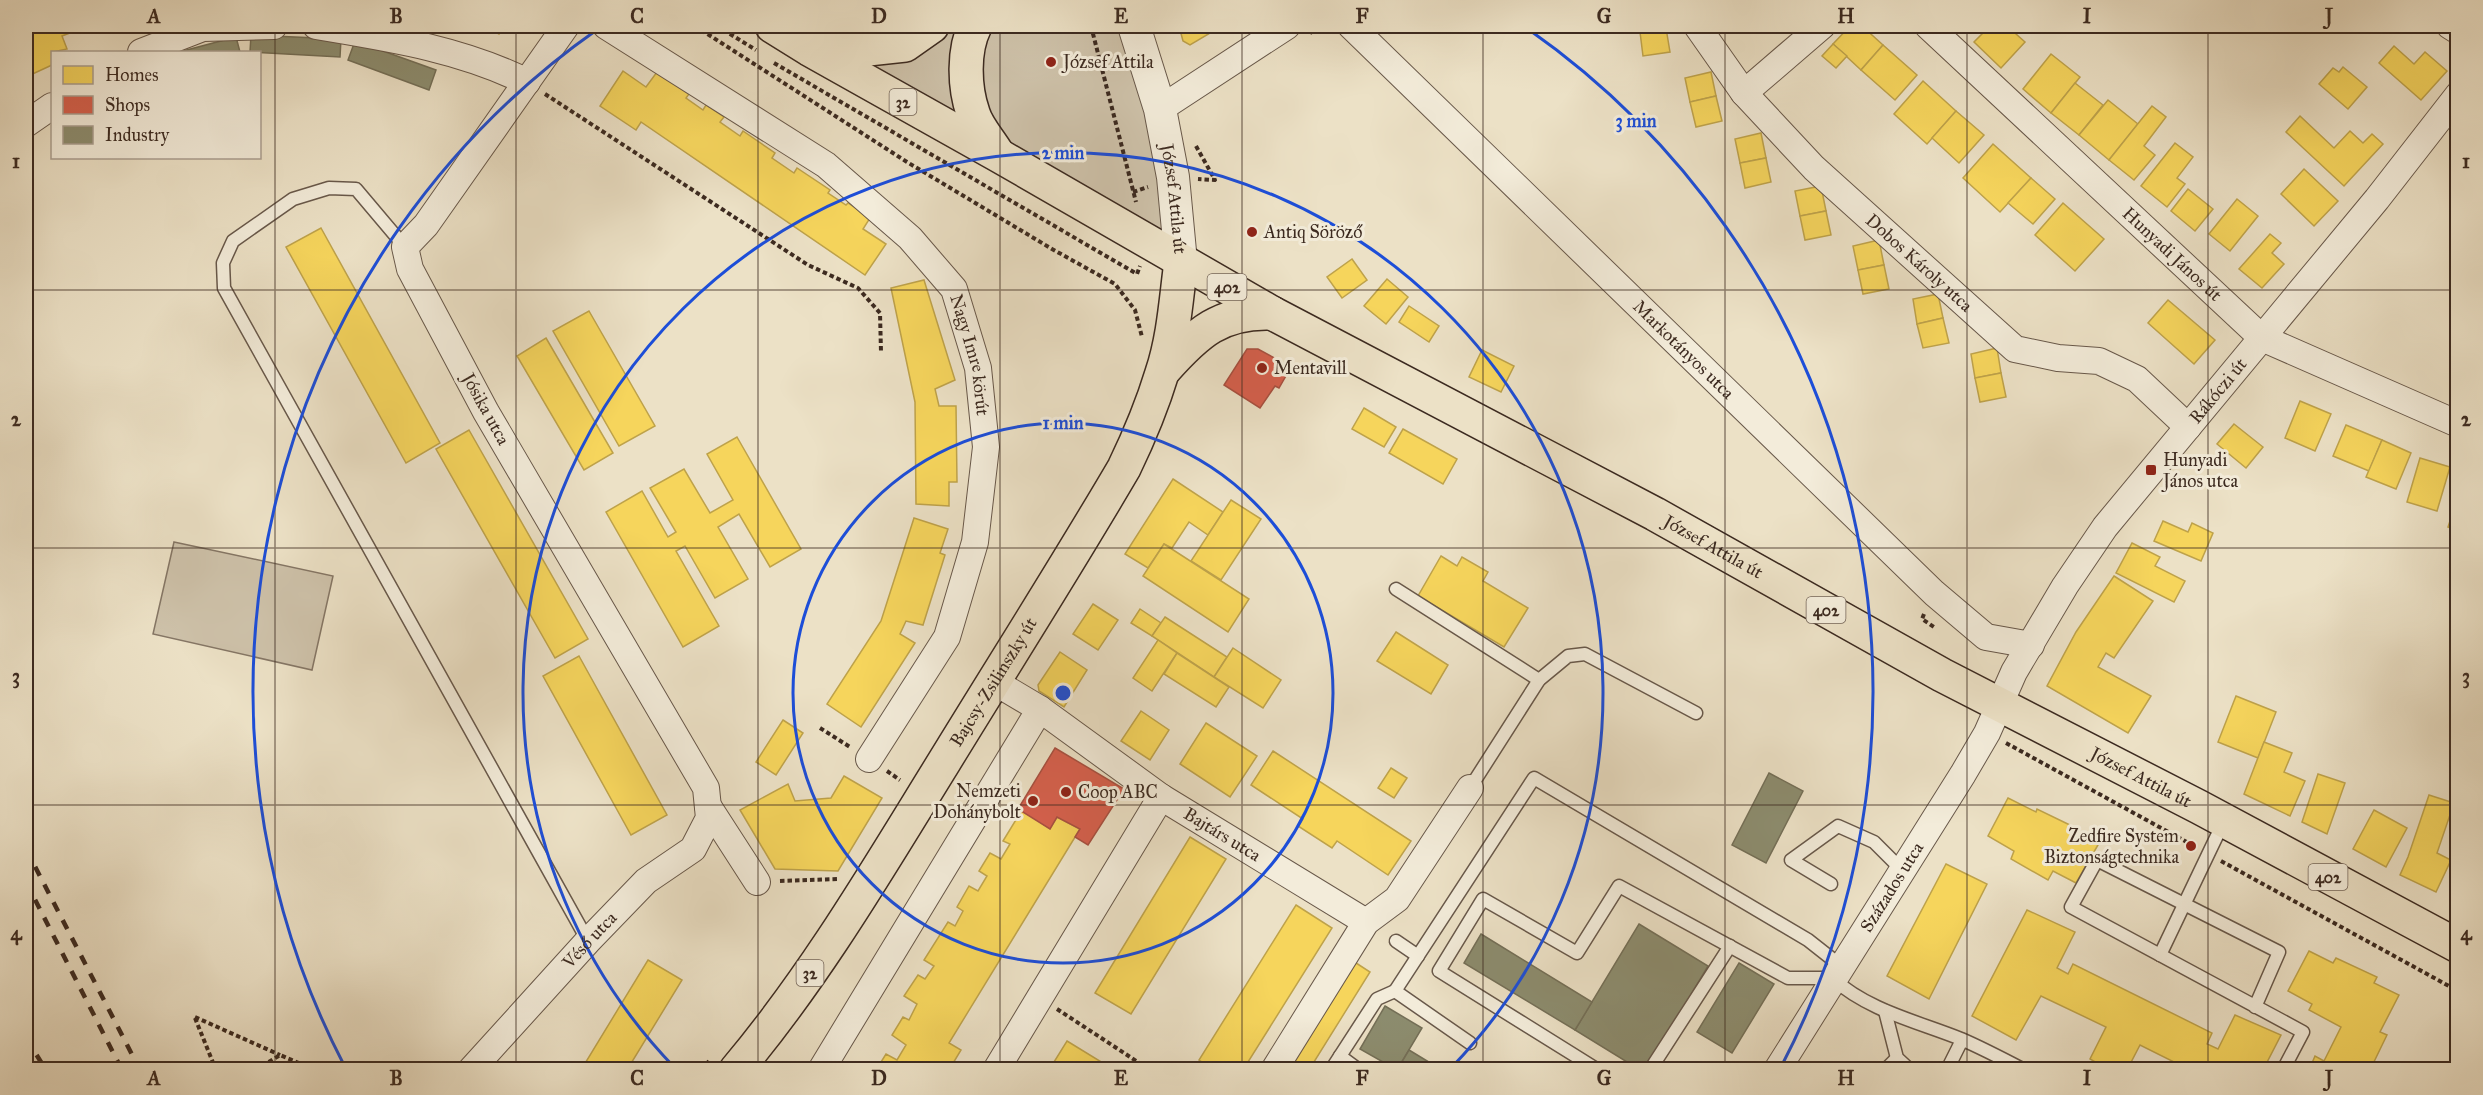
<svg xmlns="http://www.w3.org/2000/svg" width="2483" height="1095" font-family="'IM FELL Great Primer',serif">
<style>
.green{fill:#cec2aa;stroke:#857665;stroke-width:1.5}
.homes{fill:#f6d55c;stroke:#bea24a;stroke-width:1.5}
.shops{fill:#d6604d;stroke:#a85040;stroke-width:1.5}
.industry{fill:#8c8c6e;stroke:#746f57;stroke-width:1.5}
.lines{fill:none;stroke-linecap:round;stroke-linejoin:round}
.service-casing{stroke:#68584a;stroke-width:15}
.minor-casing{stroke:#68584a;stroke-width:28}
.tertiary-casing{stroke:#68584a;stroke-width:34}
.primary-casing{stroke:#3c2a20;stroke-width:36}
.path{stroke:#3c2a20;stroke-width:4;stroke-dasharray:4.5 3;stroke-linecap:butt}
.service{stroke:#f3ecda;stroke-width:12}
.minor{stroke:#f3ecda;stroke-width:26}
.tertiary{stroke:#f3ecda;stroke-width:32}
.primary{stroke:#ece1c6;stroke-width:33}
.rail{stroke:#3c2a20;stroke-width:4.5;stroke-dasharray:10 10;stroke-linecap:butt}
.grid{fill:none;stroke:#3c2a20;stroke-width:1.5;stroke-opacity:0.55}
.ring{fill:none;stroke:#1d4ed8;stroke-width:3}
.poi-dot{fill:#8f2418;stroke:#f3ecda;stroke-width:2}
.labels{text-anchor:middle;stroke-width:6;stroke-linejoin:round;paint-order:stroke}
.shield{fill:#f3ecda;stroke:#736458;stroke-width:1.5}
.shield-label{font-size:16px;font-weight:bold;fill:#3c2a20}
.poi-label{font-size:18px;fill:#3c2a20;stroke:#f3ecda;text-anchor:start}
.street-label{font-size:18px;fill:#3c2a20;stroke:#f3ecda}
.centre{fill:#1d4ed8;stroke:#f3ecda;stroke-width:3}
.ring-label{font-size:18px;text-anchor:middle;font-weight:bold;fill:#1d4ed8;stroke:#f3ecda;stroke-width:6;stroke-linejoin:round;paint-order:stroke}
.neatline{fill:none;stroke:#3c2a20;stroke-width:2}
.grid-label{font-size:20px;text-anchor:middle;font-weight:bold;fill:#3c2a20}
</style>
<rect width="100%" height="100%" fill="#ece1c6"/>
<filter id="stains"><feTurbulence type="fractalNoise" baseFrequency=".00333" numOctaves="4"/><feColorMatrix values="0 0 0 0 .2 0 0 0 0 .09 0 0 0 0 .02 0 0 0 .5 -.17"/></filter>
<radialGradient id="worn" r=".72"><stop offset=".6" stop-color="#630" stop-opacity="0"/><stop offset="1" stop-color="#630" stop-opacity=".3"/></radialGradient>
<!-- green -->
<g class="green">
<polygon points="932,26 1134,26 1181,262 809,49"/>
<polygon points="174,542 333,576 312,670 153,634"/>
</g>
<!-- homes -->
<g class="homes">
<polygon points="26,26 73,26 75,31 62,36 67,49 52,52 52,65 26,77"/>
<polygon points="484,26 518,26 515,32 503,26 499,34"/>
<polygon points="1179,26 1222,26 1190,45 1183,41"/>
<polygon points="1639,26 1666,26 1666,28 1640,32"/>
<polygon points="1850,26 1862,26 1883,45 1861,70 1833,44"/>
<polygon points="1990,26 2007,26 2025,42 2001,68 1974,42"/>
<polygon points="1666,28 1670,52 1643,56 1640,32"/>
<polygon points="1833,44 1847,56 1836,68 1822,56"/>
<polygon points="1883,45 1917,75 1895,100 1861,70"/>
<polygon points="2394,46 2414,64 2425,52 2447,71 2421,100 2379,63"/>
<polygon points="2051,54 2080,77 2051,113 2023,89"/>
<polygon points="2343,67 2367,87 2348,109 2319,84 2333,68 2339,72"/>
<polygon points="623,71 646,87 657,72 689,94 686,98 703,110 706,105 724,117 720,122 740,136 743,131 775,153 772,158 794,173 797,168 830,190 828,193 846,205 848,203 870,218 863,229 886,244 865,275 641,122 636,130 600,106"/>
<polygon points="1711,72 1716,96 1690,102 1685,78"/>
<polygon points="1923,81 1956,111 1927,144 1894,114"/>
<polygon points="2075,83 2103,105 2079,135 2051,113"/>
<polygon points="1716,96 1722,121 1696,127 1690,102"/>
<polygon points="2108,100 2138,124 2109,160 2079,135"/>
<polygon points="2152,106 2166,117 2144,146 2155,155 2134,180 2109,160"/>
<polygon points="1956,111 1984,135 1959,163 1932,138"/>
<polygon points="2300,116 2334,148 2350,131 2363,143 2372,134 2383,144 2344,186 2286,132"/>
<polygon points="1761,133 1766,158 1740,163 1735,139"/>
<polygon points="2175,143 2193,157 2177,178 2185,184 2167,207 2141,186"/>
<polygon points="1993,144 2031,178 2000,212 1963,178"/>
<polygon points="1766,158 1771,182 1745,188 1740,163"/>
<polygon points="2304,169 2338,201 2314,226 2281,194"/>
<polygon points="2031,178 2055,199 2033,224 2008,203"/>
<polygon points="1821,186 1826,211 1800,216 1795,191"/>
<polygon points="2188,189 2213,209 2195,231 2171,211"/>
<polygon points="2237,199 2258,216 2230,251 2209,234"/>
<polygon points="2063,203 2104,239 2075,271 2035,235"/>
<polygon points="1826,211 1831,235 1805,240 1800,216"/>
<polygon points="321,228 440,443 406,463 286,247"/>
<polygon points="2270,234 2281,243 2272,253 2284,264 2262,288 2239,269"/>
<polygon points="1879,240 1884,265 1858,270 1853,246"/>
<polygon points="1352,259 1367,280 1342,298 1327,277"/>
<polygon points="1884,265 1889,289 1863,294 1858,270"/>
<polygon points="1387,279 1408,297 1386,324 1364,306"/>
<polygon points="924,280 955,380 935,389 939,406 956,406 957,482 949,482 949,506 916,504 915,402 891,288"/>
<polygon points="1938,294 1943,318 1917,324 1913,299"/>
<polygon points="2168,300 2215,340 2194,364 2148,323"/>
<polygon points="1409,306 1439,326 1429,342 1399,322"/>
<polygon points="589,311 655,426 619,446 553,331"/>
<polygon points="1943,318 1949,343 1923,348 1917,324"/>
<polygon points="546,338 613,453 584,470 517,356"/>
<polygon points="1997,348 2001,373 1975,378 1971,354"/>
<polygon points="1482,350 1514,366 1501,392 1469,377"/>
<polygon points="2001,373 2006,397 1980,402 1975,378"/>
<polygon points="2300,401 2331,414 2315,451 2285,438"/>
<polygon points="1364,408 1396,427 1384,447 1352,429"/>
<polygon points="2234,424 2263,447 2246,468 2217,444"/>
<polygon points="2346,425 2382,440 2369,471 2333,456"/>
<polygon points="1403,429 1457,459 1443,484 1389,453"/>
<polygon points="469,430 588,639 555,658 436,449"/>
<polygon points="737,437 801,549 770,567 739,514 718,527 748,579 715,598 685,546 676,551 719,626 683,647 606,512 642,491 668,537 676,532 650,488 684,469 710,513 733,500 707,454"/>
<polygon points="2382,440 2411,453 2396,489 2366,477"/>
<polygon points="2420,458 2450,467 2437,511 2407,502"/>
<polygon points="1173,479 1223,512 1208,535 1189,522 1172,548 1164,544 1148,568 1125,554"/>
<polygon points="2458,497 2458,531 2448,527"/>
<polygon points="1231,500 1261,519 1221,580 1191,561"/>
<polygon points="914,518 948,529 940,553 945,555 923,625 906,621 900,634 915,643 861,727 827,704 881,621"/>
<polygon points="2163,521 2188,532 2192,523 2213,533 2201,561 2154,541"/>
<polygon points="2132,543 2160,557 2155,566 2185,581 2174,602 2116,573"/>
<polygon points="1164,544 1249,599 1228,632 1143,576"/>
<polygon points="1441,556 1457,566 1462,557 1488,572 1483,581 1528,608 1504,647 1418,596"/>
<polygon points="2114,576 2153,601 2114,658 2106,653 2098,667 2151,696 2128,733 2047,686 2076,632"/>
<polygon points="1093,604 1118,620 1098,650 1073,634"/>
<polygon points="1140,609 1161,623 1152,636 1131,623"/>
<polygon points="1165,617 1227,657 1214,677 1152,636"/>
<polygon points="1396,632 1448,665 1431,694 1377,661"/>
<polygon points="1158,640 1177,653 1152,691 1133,678"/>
<polygon points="1233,648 1281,680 1263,708 1214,677"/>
<polygon points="1060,652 1087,670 1064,707 1039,691 1038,685"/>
<polygon points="1177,653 1229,687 1216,707 1164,674"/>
<polygon points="579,656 667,815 631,835 543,676"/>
<polygon points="2236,696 2276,712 2258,758 2218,742"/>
<polygon points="1141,711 1169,730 1150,760 1121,741"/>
<polygon points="783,720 803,733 776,775 756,762"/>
<polygon points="1206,723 1257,756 1230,797 1180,764"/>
<polygon points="2264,742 2292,753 2284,772 2305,781 2290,816 2244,794"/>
<polygon points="1273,751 1411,841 1388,875 1337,841 1332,848 1298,826 1303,819 1251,785"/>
<polygon points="1391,768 1407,778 1394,798 1378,788"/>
<polygon points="2318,774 2345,783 2327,834 2302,822"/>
<polygon points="844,776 882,798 838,871 775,869 740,810 788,784 795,801 831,798"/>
<polygon points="2429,795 2454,803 2437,853 2451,860 2436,892 2400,875 2408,857"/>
<polygon points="2008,798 2036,812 2037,809 2076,828 2075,831 2098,845 2076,883 2053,871 2048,880 2011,859 2014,851 1988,836"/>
<polygon points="1022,810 1050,829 1057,817 1080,829 949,1043 961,1050 949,1070 876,1070 886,1054 897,1060 906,1045 892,1035 903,1017 909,1020 917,1004 904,996 918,975 925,979 934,966 924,960 948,922 955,926 963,911 957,907 969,886 978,891 987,876 979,871 990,853 1001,859 1010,844 1003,841"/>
<polygon points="2374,810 2407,828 2386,867 2353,849"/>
<polygon points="1190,837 1226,859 1131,1014 1095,993"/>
<polygon points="1946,864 1987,884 1929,999 1887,976"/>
<polygon points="1296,905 1332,928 1243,1070 1214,1070 1199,1060"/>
<polygon points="2027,910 2075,932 2057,968 2068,974 2073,964 2212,1033 2207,1044 2218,1049 2235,1015 2281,1035 2263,1070 2190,1070 2140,1045 2127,1070 2109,1070 2090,1059 2106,1027 2041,996 2016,1040 1972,1016"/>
<polygon points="2309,951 2333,963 2336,958 2377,977 2374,983 2399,995 2380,1032 2387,1035 2370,1070 2309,1070 2315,1056 2324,1061 2341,1027 2309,1010 2312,1004 2288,991"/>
<polygon points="648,960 682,980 627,1070 592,1070 584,1065"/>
<polygon points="1353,961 1370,972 1309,1070 1285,1070"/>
<polygon points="1067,1041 1103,1063 1099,1070 1049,1070"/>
</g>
<!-- shops -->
<g class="shops">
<polygon points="1247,349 1258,349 1291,367 1279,388 1275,386 1260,408 1224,385"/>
<polygon points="1055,748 1124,789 1088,845 1075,837 1080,829 1057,817 1050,829 1018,809"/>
</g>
<!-- industry -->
<g class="industry">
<polygon points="251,35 341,39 340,57 250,52"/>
<polygon points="236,37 240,52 179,52"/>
<polygon points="355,41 436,70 429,90 348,60"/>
<polygon points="1769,773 1803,791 1766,863 1732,845"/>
<polygon points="1639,924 1708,966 1646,1070 1640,1070 1575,1030"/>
<polygon points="1481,934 1592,1002 1575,1030 1464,963"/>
<polygon points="1739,963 1774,984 1732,1053 1697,1032"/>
<polygon points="1385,1006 1422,1028 1397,1070 1360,1049"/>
<polygon points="1409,1050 1442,1070 1397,1070"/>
</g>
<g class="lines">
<!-- service casing -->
<g class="service-casing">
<g id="service">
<polyline points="405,247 356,189 329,188 293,199 233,241 223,263 224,288 588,941"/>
<polyline points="1396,589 1539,680"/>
<polyline points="1470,788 1539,680 1568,656 1585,654 1696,713"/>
<polyline points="1831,884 1791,860 1838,826 1874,842 1897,865"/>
<polyline points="1396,941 1418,956"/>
<polyline points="2160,955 2224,821"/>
<polyline points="2255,1007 2279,952 2097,860 2071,907 2303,1032 2283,1070"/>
<polyline points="1885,1011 1897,1058 1910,1070"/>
<polyline points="1470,1043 1395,991 1534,778 1808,940 1841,966"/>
<polyline points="1340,1056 1359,1070"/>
<polyline points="1331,1070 1377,999 1395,991"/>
<path d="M1598,1070L1439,971L1483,899L1577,953L1619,886L1788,978H1832C1869,1011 1916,1021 1961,1039C1982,1048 2003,1059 2024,1070"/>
<polyline points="1650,1070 1730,946"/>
<polyline points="1885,1070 1897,1058"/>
<polyline points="1947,1070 1962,1040"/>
</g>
</g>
<!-- minor casing -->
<g class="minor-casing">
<g id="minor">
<path d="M316,26C388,38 461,49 527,82"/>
<path id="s1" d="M606,26L826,165L910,238L954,289L978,368L986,447L975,542L947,637L869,759"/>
<path id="s2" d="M1351,26L1934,593L1986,637L2031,645"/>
<path id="s3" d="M1697,26L1744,93L1814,168L2015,349L2058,358L2099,361L2137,379L2188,427"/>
<path id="s4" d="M1928,26L2262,338L2458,424"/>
<polyline points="2450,26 2458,31"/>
<polyline points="141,52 203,28 274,26"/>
<polyline points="1744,93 1822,26"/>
<polyline points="1160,109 1287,26"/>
<polyline points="26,124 52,106"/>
<path id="s5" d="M993,681L1040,709L1161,797L1366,922"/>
<polyline points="708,806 757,882"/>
<path id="s6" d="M471,1070L588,941L646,881L693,849L709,818L706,788L486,412L410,269L405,247L426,225L566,26"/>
<polyline points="821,1070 1040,709"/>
<polyline points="996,1070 1161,797"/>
<polyline points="1274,1070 1366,922 1397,899 1470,788"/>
<path id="s7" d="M1777,1070L1963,774L1987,733L2014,672L2065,586L2105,527L2377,199L2458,95"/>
</g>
</g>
<!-- tertiary casing -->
<g class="tertiary-casing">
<g id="tertiary">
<path id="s8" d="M1134,26L1160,109L1173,177L1181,262"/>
</g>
</g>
<!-- primary casing -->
<g class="primary-casing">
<g id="primary">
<path id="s9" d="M772,26L809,49L998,155L1272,313L1655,514L1942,675L2199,807L2458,946"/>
<path d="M975,26C963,50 964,87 973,113C977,127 990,141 997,153"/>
<polyline points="810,49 868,49 905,45 932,26"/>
<path d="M1165,369C1197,333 1221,311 1272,313"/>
<path id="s10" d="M736,1070C816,975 879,867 944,762C1004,664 1066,567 1124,468C1139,437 1152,406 1162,373C1174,337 1176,299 1181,262"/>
</g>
</g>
<!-- path -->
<g class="path">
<polyline points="695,26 907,162 1052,249 1115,284 1135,310 1142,337"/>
<polyline points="717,26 756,50"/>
<polyline points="1091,26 1136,202"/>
<polyline points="1310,33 1322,26"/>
<polyline points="774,63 1137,274 1140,266"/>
<polyline points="545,94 808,265 858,288 880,313 881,352"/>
<polyline points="1196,146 1215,180 1198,179"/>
<polyline points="1133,192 1148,187"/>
<polyline points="1924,614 1922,619 1934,627"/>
<polyline points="820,728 850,747"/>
<polyline points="2006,743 2194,846"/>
<polyline points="887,771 900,780"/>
<polyline points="2221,861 2458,991"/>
<polyline points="780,881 839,879"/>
<polyline points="1057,1009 1150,1070"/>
<polyline points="195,1017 280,1055"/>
<polyline points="195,1018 216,1070"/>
<polyline points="256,1070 280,1055 301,1064"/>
<polyline points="702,1070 709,1061"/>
</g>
<!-- service -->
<use href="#service" class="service"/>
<!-- minor -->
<use href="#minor" class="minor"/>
<!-- tertiary -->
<use href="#tertiary" class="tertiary"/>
<!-- primary -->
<use href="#primary" class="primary"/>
<!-- rail -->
<g class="rail">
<polyline points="26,849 140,1070"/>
<polyline points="26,882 122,1070"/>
<polyline points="26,1038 46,1070"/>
</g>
</g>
<!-- grid -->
<path class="grid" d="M275,26V1070M516,26V1070M758,26V1070M1000,26V1070M1242,26V1070M1483,26V1070M1725,26V1070M1967,26V1070M2208,26V1070M26,290H2458M26,548H2458M26,805H2458"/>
<!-- distance rings -->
<g class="ring">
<circle cx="1063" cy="693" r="270"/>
<path d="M675 1068A540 540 0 1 1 1451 1068"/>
<path d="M345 1067A810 810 0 0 1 598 29M1528 29A810 810 0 0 1 1781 1067"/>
</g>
<!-- markers -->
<g class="poi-dot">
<circle cx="1051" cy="62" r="6"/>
<circle cx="1252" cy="232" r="6"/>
<circle cx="1262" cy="368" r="6"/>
<rect x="2145" y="464" width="12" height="12" rx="3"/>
<circle cx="1066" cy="792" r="6"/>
<circle cx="1033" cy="801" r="6"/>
<circle cx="2191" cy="846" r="6"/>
</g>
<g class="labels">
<!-- shield labels -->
<g class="shield">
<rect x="889.5" y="89" width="27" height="26" rx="4.5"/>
<rect x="1207.5" y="274" width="39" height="26" rx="4.5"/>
<rect x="1806.5" y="597" width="39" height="26" rx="4.5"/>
<rect x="2308.5" y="864" width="39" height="26" rx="4.5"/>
<rect x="796.5" y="960" width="27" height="26" rx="4.5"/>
</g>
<g class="shield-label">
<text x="903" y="108">32</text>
<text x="1227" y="293">402</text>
<text x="1826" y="616">402</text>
<text x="2328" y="883">402</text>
<text x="810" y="979">32</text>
</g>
<!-- poi labels -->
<g class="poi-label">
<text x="1063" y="68">József Attila</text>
<text x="1264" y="238">Antiq Söröző</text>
<text x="1274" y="374">Mentavill</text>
<text x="2163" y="466">Hunyadi<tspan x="2163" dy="21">János utca</tspan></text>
<text x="1021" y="797" text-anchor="end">Nemzeti<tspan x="1021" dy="21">Dohánybolt</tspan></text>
<text x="1078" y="798">Coop ABC</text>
<text x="2179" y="842" text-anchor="end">Zedfire System<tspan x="2179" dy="21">Biztonságtechnika</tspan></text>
</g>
<!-- street labels -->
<g class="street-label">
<text dy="6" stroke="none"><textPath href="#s8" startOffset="178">József Attila út</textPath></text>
<text dy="6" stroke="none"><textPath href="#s4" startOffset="334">Hunyadi János út</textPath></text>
<text dy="6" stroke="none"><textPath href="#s3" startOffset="326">Dobos Károly utca</textPath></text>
<text dy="6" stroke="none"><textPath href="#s2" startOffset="464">Markotányos utca</textPath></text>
<text dy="6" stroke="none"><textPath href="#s1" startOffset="507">Nagy Imre körút</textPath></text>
<text dy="6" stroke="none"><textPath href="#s7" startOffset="812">Rákóczi út</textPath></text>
<text transform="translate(486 409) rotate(61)" y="6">Jósika utca</text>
<text dy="6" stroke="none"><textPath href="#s9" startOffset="1076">József Attila út</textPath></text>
<text dy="6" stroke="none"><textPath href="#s10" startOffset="466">Bajcsy-Zsilinszky út</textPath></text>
<text dy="6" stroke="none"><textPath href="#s9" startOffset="1562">József Attila út</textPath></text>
<text dy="6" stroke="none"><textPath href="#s5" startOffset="276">Bajtárs utca</textPath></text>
<text dy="6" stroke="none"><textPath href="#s7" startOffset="216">Százados utca</textPath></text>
<text dy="6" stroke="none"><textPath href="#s6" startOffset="176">Véső utca</textPath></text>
</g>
</g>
<circle cx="1063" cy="693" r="9" class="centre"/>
<g class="ring-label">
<text x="1636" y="127">3 min</text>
<text x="1063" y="159">2 min</text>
<text x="1063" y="429">1 min</text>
</g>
<!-- margin -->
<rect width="2483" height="1095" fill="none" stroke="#ece1c6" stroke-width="66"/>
<!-- legend -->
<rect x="51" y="51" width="210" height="108" fill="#f3ecda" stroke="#aa9e90" stroke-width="1.5"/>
<rect x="63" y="66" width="30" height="18" fill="#f6d55c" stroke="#aa9e90" stroke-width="1.5"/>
<text x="105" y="81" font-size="18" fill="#3c2a20">Homes</text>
<rect x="63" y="96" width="30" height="18" fill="#d6604d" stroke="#aa9e90" stroke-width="1.5"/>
<text x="105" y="111" font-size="18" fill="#3c2a20">Shops</text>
<rect x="63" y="126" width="30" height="18" fill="#8c8c6e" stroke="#aa9e90" stroke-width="1.5"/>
<text x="105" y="141" font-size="18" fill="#3c2a20">Industry</text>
<rect x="33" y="33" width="2417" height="1029" class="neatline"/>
<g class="grid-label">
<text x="154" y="23">A</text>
<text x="396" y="23">B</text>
<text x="637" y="23">C</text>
<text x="879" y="23">D</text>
<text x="1121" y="23">E</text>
<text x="1362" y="23">F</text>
<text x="1604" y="23">G</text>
<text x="1846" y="23">H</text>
<text x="2087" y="23">I</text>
<text x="2329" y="23">J</text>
<text x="16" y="168">1</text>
<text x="2466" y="168">1</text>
<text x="16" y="426">2</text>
<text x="2466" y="426">2</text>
<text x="16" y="683">3</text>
<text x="2466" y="683">3</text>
<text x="16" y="940">4</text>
<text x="2466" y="940">4</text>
<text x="154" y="1085">A</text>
<text x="396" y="1085">B</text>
<text x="637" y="1085">C</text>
<text x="879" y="1085">D</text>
<text x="1121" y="1085">E</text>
<text x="1362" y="1085">F</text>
<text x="1604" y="1085">G</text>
<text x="1846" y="1085">H</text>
<text x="2087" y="1085">I</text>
<text x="2329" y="1085">J</text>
</g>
<rect width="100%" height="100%" filter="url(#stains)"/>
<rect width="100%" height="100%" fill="url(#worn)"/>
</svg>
